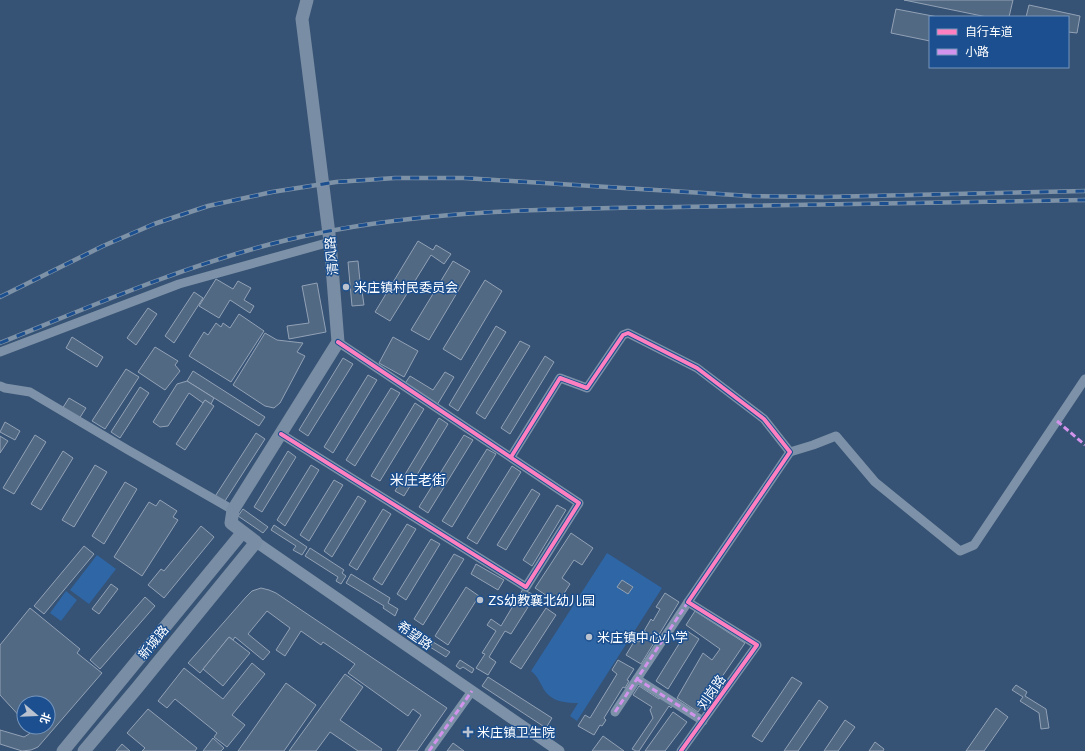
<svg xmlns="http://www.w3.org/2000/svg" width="1085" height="751" font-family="Overpass,'Noto Sans SC',sans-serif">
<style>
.green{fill:#2f66a5}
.building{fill:#526984;stroke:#92a2b6}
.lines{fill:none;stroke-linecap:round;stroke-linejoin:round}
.minor{stroke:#7d92a8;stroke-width:9}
.tertiary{stroke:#7d92a8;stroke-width:11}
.secondary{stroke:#798da4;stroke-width:13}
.rail-casing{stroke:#7e92a7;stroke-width:4.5}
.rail{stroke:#1b4f8f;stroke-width:3;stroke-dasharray:9;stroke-linecap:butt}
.quiet{stroke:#d193ec;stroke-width:3;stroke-dasharray:6 3;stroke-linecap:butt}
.cycleway-casing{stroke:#1b4f8f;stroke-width:6}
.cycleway{stroke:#ff80c0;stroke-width:4}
.poi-dot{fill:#b9c2ce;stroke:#1b4f8f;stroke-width:1.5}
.labels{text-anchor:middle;stroke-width:3;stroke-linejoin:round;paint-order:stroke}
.street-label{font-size:13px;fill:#fff;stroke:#1b4f8f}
.poi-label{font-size:13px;fill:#fff;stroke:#1b4f8f;text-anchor:start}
.neighbourhood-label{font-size:14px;fill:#fff;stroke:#1b4f8f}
</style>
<rect width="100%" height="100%" fill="#365274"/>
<!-- green -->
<g class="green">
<path d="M607,553L662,588L577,721L570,716L578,703C563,703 549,701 542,686C538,679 537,676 531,671Z"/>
<polygon points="97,555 116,569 89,604 70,590"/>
<polygon points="66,591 77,600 61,621 50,613"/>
</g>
<!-- building -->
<g class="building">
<polygon points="904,0 1013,0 1009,17 987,17"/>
<polygon points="1029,5 1080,16 1077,33 1068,32 1068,17 1026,17"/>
<polygon points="896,9 938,17 930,17 930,41 891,33"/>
<polygon points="418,241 433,250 436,245 451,254 444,264 431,255 390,321 375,312"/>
<polygon points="358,261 361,291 362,291 364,305 352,306 348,262"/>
<polygon points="453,261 470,271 429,340 411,330"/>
<polygon points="216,279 233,289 238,281 251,288 244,300 254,306 250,313 230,300 219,318 199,306"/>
<polygon points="485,280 502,291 461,360 443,349"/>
<polygon points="317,283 326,332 289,339 287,326 309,323 302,286"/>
<polygon points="194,292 203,298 174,343 165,336"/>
<polygon points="148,308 157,314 136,345 127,338"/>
<polygon points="239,314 264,331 231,382 189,356 204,332 208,335 216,323 221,327 223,323 230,328"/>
<polygon points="496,326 506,332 458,411 449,405"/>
<polygon points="265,333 277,340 303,343 297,352 305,356 280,403 274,408 265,406 233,385"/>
<polygon points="72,337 103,357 97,367 66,348"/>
<polygon points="393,337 418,351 404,377 379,363"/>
<polygon points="520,341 530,346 485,419 476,413"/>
<polygon points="155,347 178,361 175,365 180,371 165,390 138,372"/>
<polygon points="545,356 554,362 510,434 501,428"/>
<polygon points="343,358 353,364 308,436 299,430"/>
<polygon points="126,369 139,377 105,429 92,421"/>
<polygon points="193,371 265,417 259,426 187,381"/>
<polygon points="445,372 454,377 437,405 404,385 410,376 433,390"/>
<polygon points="368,375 377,380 333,453 324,447"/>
<polygon points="187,381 214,398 211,404 205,400 203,403 189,393 168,426 160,427 153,422 177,384"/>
<polygon points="140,387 149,393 120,438 111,432"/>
<polygon points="391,388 400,393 355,466 346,460"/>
<polygon points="69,398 86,408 79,419 62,409"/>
<polygon points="205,400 214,406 185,450 176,444"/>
<polygon points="415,403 424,409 380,481 371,476"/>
<polygon points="439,418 448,424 404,496 395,491"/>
<polygon points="5,422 20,431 15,440 0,432"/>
<polygon points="256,433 265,439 223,504 214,498"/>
<polygon points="35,435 46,442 14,494 3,488"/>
<polygon points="464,435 473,440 428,513 419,507"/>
<polygon points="0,436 8,441 0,453"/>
<polygon points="487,449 496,454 452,527 442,521"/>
<polygon points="63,451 73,458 41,510 31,504"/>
<polygon points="288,451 296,457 262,512 254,507"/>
<polygon points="95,465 107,472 74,527 62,520"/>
<polygon points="311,465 319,470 285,526 277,520"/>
<polygon points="512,466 521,472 477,544 467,538"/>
<polygon points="334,480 343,485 309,541 300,535"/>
<polygon points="125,482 137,489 104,544 92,536"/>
<polygon points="532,489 540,494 506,550 497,545"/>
<polygon points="358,496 366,501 332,557 324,551"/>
<polygon points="160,500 177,511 173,517 178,520 142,576 114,557 149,502 156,506"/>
<polygon points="557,505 566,510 532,566 523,560"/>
<polygon points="243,509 268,527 263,533 238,516"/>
<polygon points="383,509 391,514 357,570 349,565"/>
<polygon points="407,524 416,529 382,585 373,579"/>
<polygon points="274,525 307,547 302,555 293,550 296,546 271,530"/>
<polygon points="201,526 214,537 164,598 148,585 161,569 164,571"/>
<polygon points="571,533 593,548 582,565 574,560 562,578 570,584 558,603 535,588"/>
<polygon points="431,539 440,544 406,600 397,594"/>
<polygon points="84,546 94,554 44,614 34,606"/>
<polygon points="310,548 344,570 342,573 346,576 341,584 336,581 338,577 305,556"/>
<polygon points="454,554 464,559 423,625 414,619"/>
<polygon points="476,564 504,580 498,590 471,574"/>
<polygon points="351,574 390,598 388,603 398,609 395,616 383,608 384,606 346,583"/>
<polygon points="622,580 633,587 628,594 617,587"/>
<polygon points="111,584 118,589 99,614 92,609"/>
<polygon points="466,587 479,596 448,645 435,636"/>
<polygon points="261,588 269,590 276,593 447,708 417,751 397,751 421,715 413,709 408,716 348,673 355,664 323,642 321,645 301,631 285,656 276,650 290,628 267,611 248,634 270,652 263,660 235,637 233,640 229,637 200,673 188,663 246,597 252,591"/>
<polygon points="523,589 532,594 527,602 530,604 511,634 505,631 489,657 496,662 488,675 476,668 485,654 482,653 496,631 487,625 491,619 501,626"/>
<polygon points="665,593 679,602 641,664 626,655 635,640 639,642 646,632 644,631 651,619 653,621 660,609 656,607"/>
<polygon points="145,597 155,606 100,669 90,660"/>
<polygon points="30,608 80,649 77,653 102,673 38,747 31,750 22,751 0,744 0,730 24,737 29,734 32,730 29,727 48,727 48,703 24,703 24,721 0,695 0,645"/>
<polygon points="546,608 556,615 521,669 510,662"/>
<polygon points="695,611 745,643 698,712 677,698 703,653 712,660 720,649 686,625"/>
<polygon points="401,621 427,637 423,643 397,627"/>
<polygon points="687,631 699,639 668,689 656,681"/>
<polygon points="229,637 250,653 223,686 203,669"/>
<polygon points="433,642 450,652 446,657 430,647"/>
<polygon points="460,660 474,669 472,673 463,667 460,669 456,666"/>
<polygon points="618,660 634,669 627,680 629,681 625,688 623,687 604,718 606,720 602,726 600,725 594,735 578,726 585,715 590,718 617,674 612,670"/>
<polygon points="252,663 265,674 232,715 245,725 227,747 214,737 217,733 175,699 167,708 158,701 184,668 223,699"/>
<polygon points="345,674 363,687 340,720 382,749 381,751 358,751 330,732 316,751 289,751"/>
<polygon points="488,677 552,718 546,728 482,686"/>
<polygon points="792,677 802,683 762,742 752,736"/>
<polygon points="286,683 316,705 284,751 238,751"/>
<polygon points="1016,685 1027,692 1025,696 1046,709 1049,728 1041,729 1039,713 1020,701 1023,697 1012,690"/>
<polygon points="639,686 659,699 661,697 673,705 671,708 669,706 639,751 636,751 632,749 653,718 650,710 652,707 633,695"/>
<polygon points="819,700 828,707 798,751 784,751"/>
<polygon points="996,708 1008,717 984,751 966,751"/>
<polygon points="148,709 197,748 195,751 142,751 145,748 127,733"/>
<polygon points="673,712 687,722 665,751 645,751"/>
<polygon points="845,720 855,727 838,751 824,751"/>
<polygon points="603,736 624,751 592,751"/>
<polygon points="213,738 224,748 221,751 203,751"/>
<polygon points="875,742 884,749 883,751 869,751"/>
<polygon points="453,743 464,751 447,751"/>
<polygon points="122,744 130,751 116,751"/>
</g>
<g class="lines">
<!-- minor -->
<g class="minor">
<polyline points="0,352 179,284 330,242"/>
<polyline points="0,386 5,388 30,392 128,450 233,510"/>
<polyline points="281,434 526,587 579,503 338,342"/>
<polyline points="790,452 813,445 836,436 875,482 960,551 974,545 1085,379"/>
<polyline points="511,457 560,378 587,388 623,335 628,333 697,368 764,419 790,452 688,602 757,645 681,751"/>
<polyline points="637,679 703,721"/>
<polyline points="615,712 688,602"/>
<polyline points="429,751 472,691"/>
</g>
<!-- tertiary -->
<polyline class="tertiary" points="256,542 559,751"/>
<!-- secondary -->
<g class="secondary">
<polyline points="63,751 242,533"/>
<polyline points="84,751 137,688 256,542 231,523 233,510 338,342 330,242 302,19 307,0"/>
</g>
<!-- rail casing -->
<g class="rail-casing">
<g id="rail">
<polyline points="0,297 103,246 154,224 208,206 272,192 336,182 395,178 464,178 751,196 825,197 1085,191"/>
<path d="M0,343C94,305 188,264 287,240C416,209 548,209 679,207C815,205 950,202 1085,200"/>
</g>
</g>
<!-- rail -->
<use href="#rail" class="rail"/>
<!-- quiet -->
<g class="quiet">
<polyline points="1057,421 1085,445"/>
<polyline points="637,679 703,721"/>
<polyline points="615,712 688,602"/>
<polyline points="429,751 472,691"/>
</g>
<!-- cycleway casing -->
<g class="cycleway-casing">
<g id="cycleway">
<polyline points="281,434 526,587 579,503 338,342"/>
<polyline points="511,457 560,378 587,388 623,335 628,333 697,368 764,419 790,452 688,602 757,645 681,751"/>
</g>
</g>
<!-- cycleway -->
<use href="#cycleway" class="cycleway"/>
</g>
<!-- markers -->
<g class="poi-dot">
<circle cx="346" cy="287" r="4"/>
<circle cx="480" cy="600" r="4"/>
<circle cx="589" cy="637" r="4"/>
<path d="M466 726h4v4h4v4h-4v4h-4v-4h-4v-4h4z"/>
</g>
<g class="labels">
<!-- street labels -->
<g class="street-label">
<text transform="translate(331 256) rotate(-95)" y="5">清风路</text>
<text transform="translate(415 635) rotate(35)" y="5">希望路</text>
<text transform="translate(153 642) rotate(-51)" y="5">新城路</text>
<text transform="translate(711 692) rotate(-55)" y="5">刘岗路</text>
</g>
<!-- poi labels -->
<g class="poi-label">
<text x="354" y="292">米庄镇村民委员会</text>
<text x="488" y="605">ZS幼教襄北幼儿园</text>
<text x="597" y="642">米庄镇中心小学</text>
<text x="477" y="737">米庄镇卫生院</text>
</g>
<!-- neighbourhood labels -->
<g class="neighbourhood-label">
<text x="418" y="485">米庄老街</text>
</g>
</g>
<!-- legend -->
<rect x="929" y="16" width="140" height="52" fill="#1b4f8f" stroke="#7695bc"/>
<rect x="937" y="29" width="20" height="6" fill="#ff80c0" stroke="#7695bc"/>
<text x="965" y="36" font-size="12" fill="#ffffff">自行车道</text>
<rect x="937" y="49" width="20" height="6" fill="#d193ec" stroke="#7695bc"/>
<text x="965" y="56" font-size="12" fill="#ffffff">小路</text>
<!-- north arrow -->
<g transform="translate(36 715) rotate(109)"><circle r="19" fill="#1b4f8f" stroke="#7695bc"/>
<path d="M0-3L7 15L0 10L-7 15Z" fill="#b9c2ce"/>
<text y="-6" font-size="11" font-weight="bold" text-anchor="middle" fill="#ffffff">北</text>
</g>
</svg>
